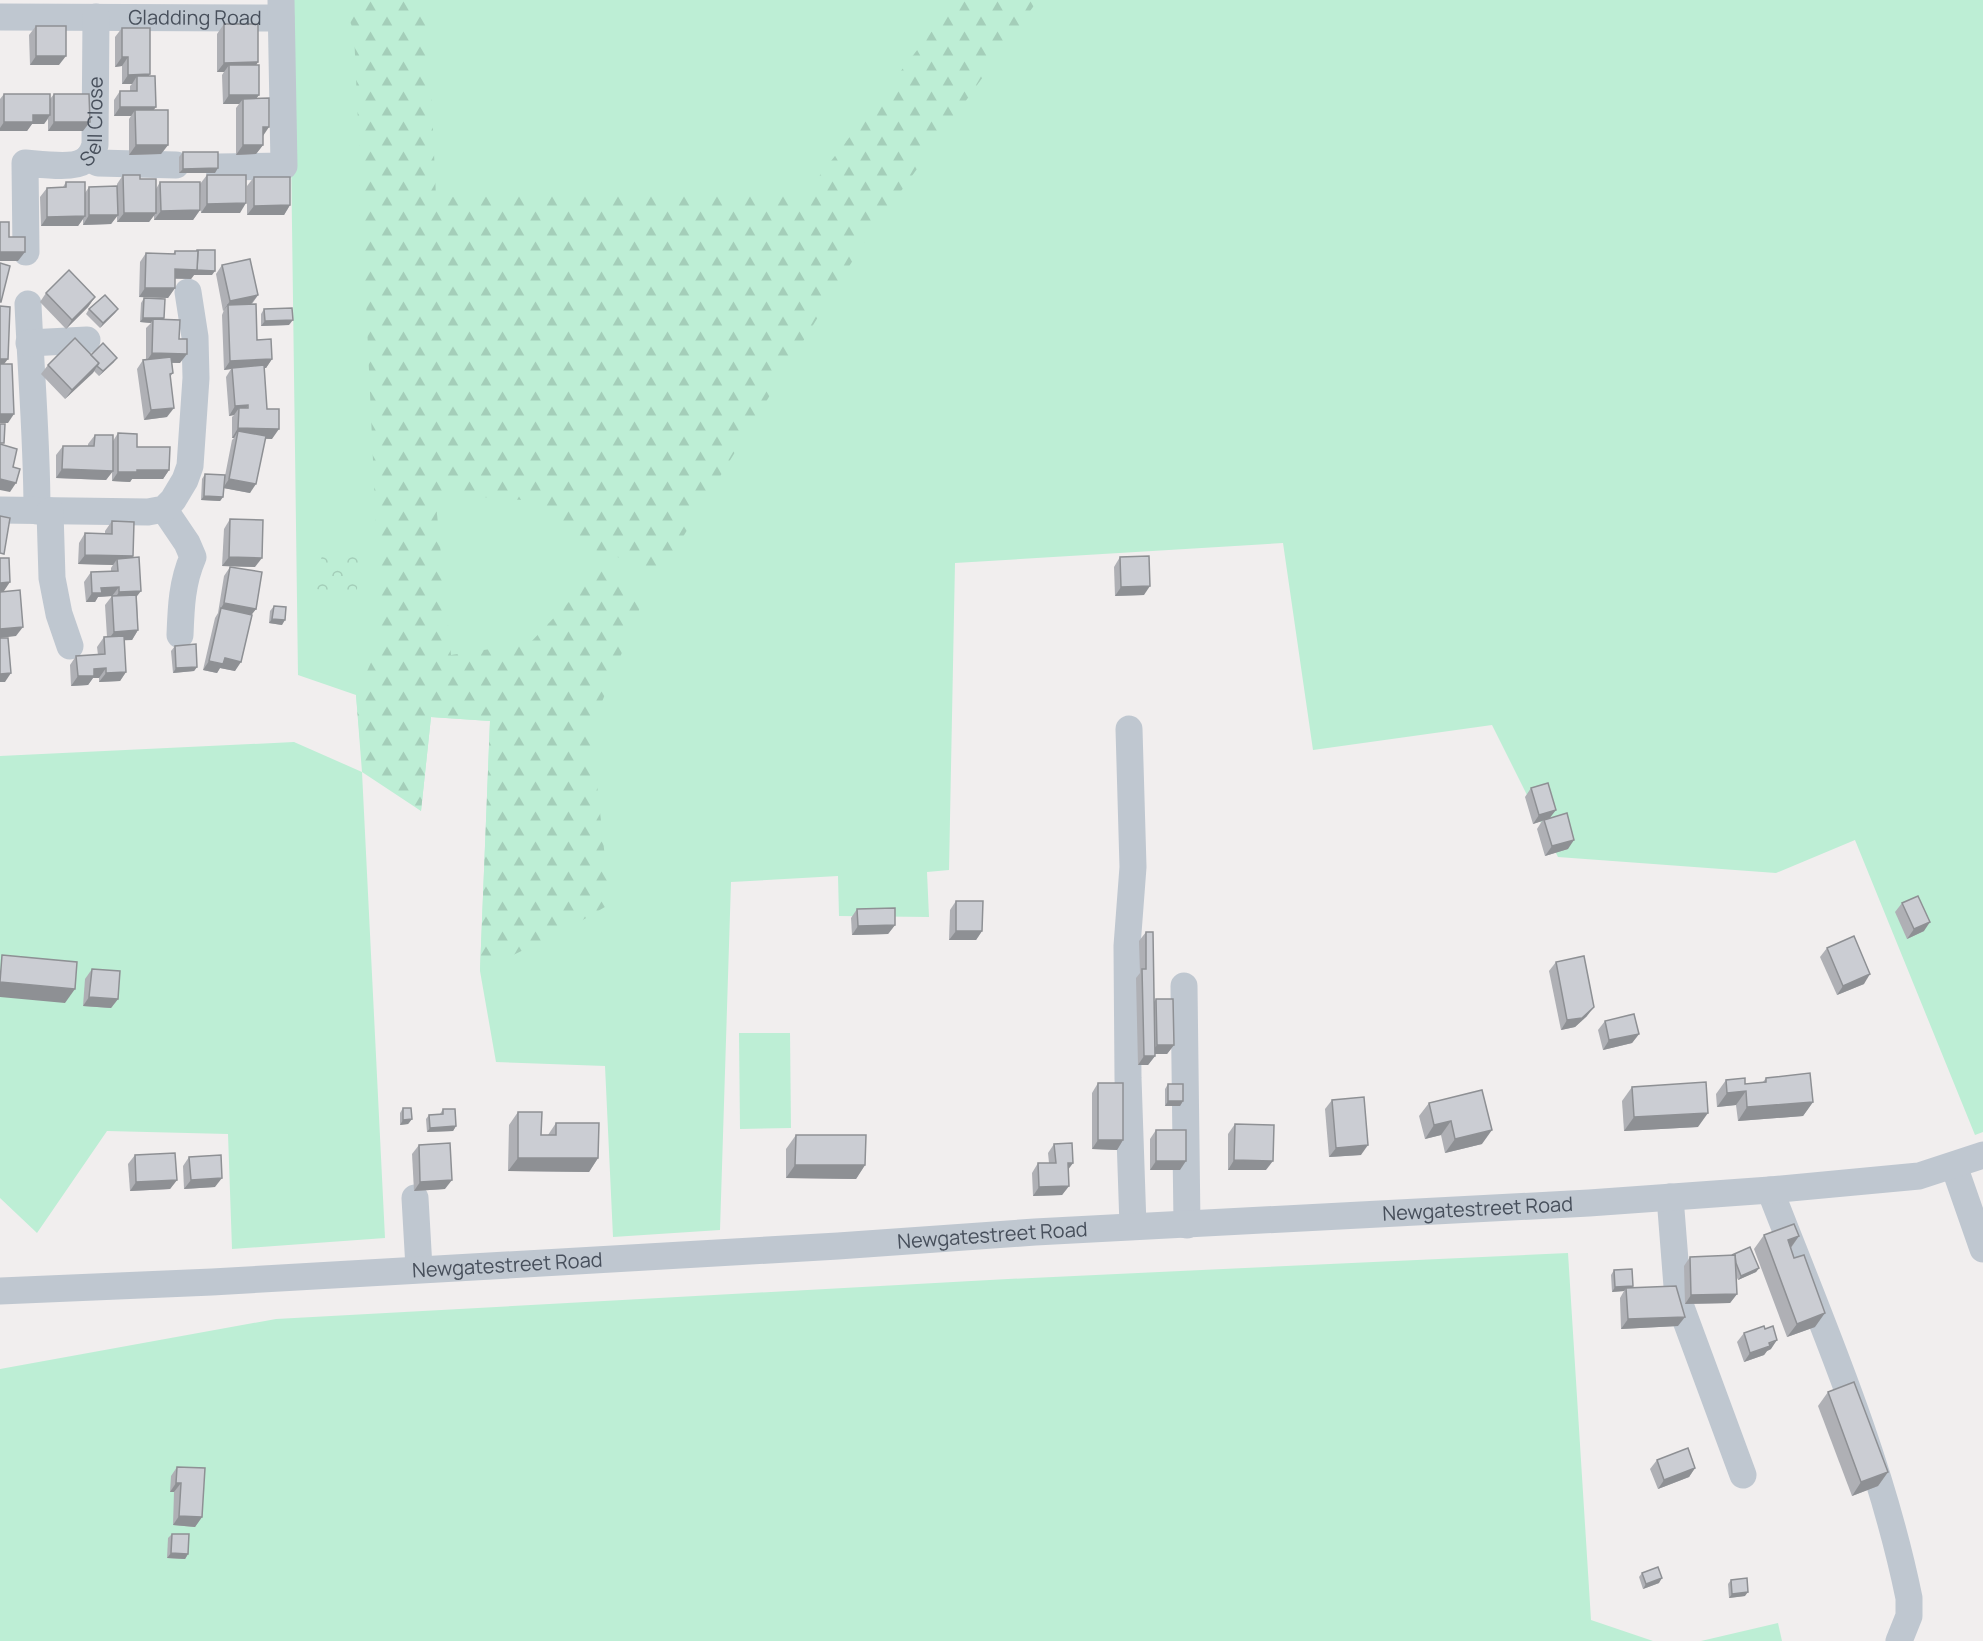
<svg xmlns="http://www.w3.org/2000/svg" width="1983" height="1641" font-family="Manrope,sans-serif">
<style>
.grass{fill:#bdeed5}
.forest{fill:url(#forest-firs)}
.park{fill:url(#park-crowns)}
.lines{fill:none;stroke-linecap:round;stroke-linejoin:round}
.minor{stroke:#bfc7d0;stroke-width:27}
.wall{fill:#afb0b5}
.shaded-wall{fill:#8e9094}
.building{fill:#cbcdd3;stroke:#8e9094;stroke-width:1.5}
.labels{text-anchor:middle;stroke-width:6;stroke-linejoin:round;paint-order:stroke}
.street-label{font-size:20px;fill:#474f5b;stroke:#fff}
</style>
<defs>
<pattern id="forest-firs" width="22" height="20" patternUnits="userSpaceOnUse" patternTransform="scale(1.5)"><rect width="22" height="20" fill="#bdeed5"/><path d="M5 1l3.5 6h-7zM16 11l3.5 6h-7z" fill="#a4ceb9"/></pattern>
<pattern id="park-crowns" width="20" height="18" patternUnits="userSpaceOnUse" patternTransform="scale(1.5)"><rect width="20" height="18" fill="#bdeed5"/><path d="M2 6a3 3 0 1 1 6 0M12 15a3 3 0 1 1 6 0" fill="none" stroke="#a4ceb9"/></pattern>
</defs>
<rect width="100%" height="100%" fill="#f1eeee"/>
<!-- grass -->
<g class="grass">
<polygon points="289,0 1983,0 1983,1132 1975,1135 1855,840 1776,873 1558,857 1492,725 1313,750 1283,543 955,563 949,870 927,872 929,917 839,916 838,876 731,882 720,1230 613,1237 605,1066 496,1062 480,971 490,721 431,717 421,811 362,763 356,695 298,675"/>
<polygon points="294,742 362,772 385,1238 232,1249 228,1134 107,1131 37,1233 0,1198 0,756"/>
<polygon points="739,1033 790,1033 791,1128 740,1129"/>
<polygon points="1568,1253 1591,1620 1653,1641 0,1641 0,1369 276,1319 1008,1279"/>
<polygon points="1778,1623 1782,1641 1701,1641"/>
</g>
<!-- forest -->
<polygon class="forest" points="342,0 427,0 436,197 807,192 956,0 1038,0 861,247 662,571 585,547 538,501 435,494 451,655 530,643 601,568 644,598 591,729 610,904 569,928 480,971 490,721 431,717 421,811 362,772 356,695 381,641 354,32"/>
<!-- park -->
<polygon class="park" points="323,548 362,555 356,596 316,589"/>
<g class="lines">
<!-- minor -->
<g class="minor">
<path id="s1" d="M0,17L281,18"/>
<polyline points="88,158 98,163 176,165"/>
<polyline points="218,167 284,166 281,0"/>
<path id="s2" d="M26,252L25,163C39,164 73,169 84,161C90,158 93,151 95,145L96,17"/>
<path d="M28,304C31,373 37,442 37,511"/>
<polyline points="29,343 87,340"/>
<path d="M164,509L187,543L193,557C182,582 181,607 180,635"/>
<polyline points="0,510 148,512 164,509 173,500 185,480 190,466 196,378 195,337 188,292"/>
<polyline points="50,511 52,578 59,614 70,646"/>
<polyline points="1129,729 1133,867 1127,946 1128,1078 1133,1226"/>
<polyline points="1184,986 1187,1225"/>
<polyline points="1954,1166 1983,1249"/>
<path d="M1770,1190C1822,1324 1880,1456 1909,1598V1616L1899,1641"/>
<polyline points="1670,1197 1678,1299 1743,1475"/>
<polyline points="415,1198 419,1268"/>
<path id="s3" d="M0,1291L212,1282L838,1246L1035,1232L1589,1203L1770,1190L1919,1176L1983,1155"/>
</g>
</g>
<!-- wall -->
<g class="wall">
<polygon points="224,24 256,65 259,95 256,98 263,136 263,145 256,154 236,155 236,108 239,104 223,104 222,75 224,72 217,72 217,34"/>
<polygon points="36,26 59,65 30,65 29,35"/>
<polygon points="122,28 149,76 153,110 168,145 161,154 129,155 129,119 131,116 114,116 114,100 120,91 130,91 130,86 132,84 122,84 122,66 115,67 115,37"/>
<polygon points="4,94 50,99 54,94 83,131 48,131 48,119 44,124 32,124 27,131 0,131 0,99"/>
<polygon points="183,152 215,173 179,173 179,157"/>
<polygon points="123,175 140,179 156,189 160,182 200,210 193,220 154,220 154,215 149,222 117,222 117,216 111,224 83,225 83,219 78,226 41,226 40,197 47,188 63,187 66,182 85,193 89,187 117,186 117,184"/>
<polygon points="207,175 240,213 201,213 200,184"/>
<polygon points="254,177 290,205 284,215 247,215 247,186"/>
<polygon points="197,250 212,275 194,275 191,279 175,279 175,288 168,298 139,297 140,262 146,253 173,254 175,251 196,251"/>
<polygon points="222,265 258,295 252,304 257,340 272,359 266,368 264,368 267,409 272,439 265,438 250,493 224,488 223,497 220,501 201,500 202,479 205,474 224,481 232,440 234,438 232,438 232,417 234,415 229,416 226,377 231,369 224,370 222,315 224,310 223,311 216,274"/>
<polygon points="46,293 95,297 88,307 66,329 40,302"/>
<polygon points="144,298 164,318 163,319 179,339 180,363 172,363 173,373 170,377 167,417 144,420 137,369 143,360 146,360 146,328 151,323 140,322 141,303"/>
<polygon points="89,309 118,309 115,313 100,328 86,314"/>
<polygon points="264,309 289,325 261,326 261,314"/>
<polygon points="91,355 114,362 99,376 94,371 65,399 41,374 48,365"/>
<polygon points="118,433 169,470 163,479 132,479 130,482 112,481 112,472 106,480 56,478 56,455 63,446 88,446 88,444 95,435 113,441"/>
<polygon points="230,519 255,567 222,566 224,529"/>
<polygon points="112,521 133,556 132,558 137,597 138,630 132,640 124,640 126,672 120,681 99,682 99,678 93,678 88,685 71,686 70,665 76,656 98,655 97,647 104,637 107,637 105,605 112,596 98,597 95,602 86,602 84,582 91,572 111,571 111,568 113,565 78,564 79,543 85,533 105,534 105,531"/>
<polygon points="1120,557 1144,595 1115,596 1114,567"/>
<polygon points="230,567 256,609 251,615 235,671 220,668 217,673 203,670 215,618 218,613 224,576"/>
<polygon points="274,606 282,625 269,623 270,611"/>
<polygon points="175,646 197,667 194,671 173,673 171,651"/>
<polygon points="1531,788 1551,818 1568,849 1545,856 1537,829 1542,821 1533,824 1525,797"/>
<polygon points="956,901 982,931 976,940 949,940 950,910"/>
<polygon points="1902,903 1924,931 1907,939 1895,912"/>
<polygon points="857,909 895,925 888,934 852,935 851,918"/>
<polygon points="1146,932 1154,1002 1156,999 1174,1045 1167,1054 1155,1054 1155,1056 1148,1065 1138,1065 1136,978 1140,973 1139,941"/>
<polygon points="1827,948 1864,984 1837,995 1820,957"/>
<polygon points="1556,962 1587,1016 1575,1027 1561,1030 1549,971"/>
<polygon points="92,969 118,999 111,1008 83,1006 85,979"/>
<polygon points="1605,1021 1639,1034 1632,1043 1603,1050 1598,1030"/>
<polygon points="1766,1078 1813,1102 1803,1116 1738,1121 1736,1105 1717,1107 1716,1094 1726,1080 1745,1084 1763,1082"/>
<polygon points="1098,1083 1123,1140 1117,1150 1092,1149 1092,1093"/>
<polygon points="1168,1084 1183,1101 1180,1106 1165,1106 1165,1089"/>
<polygon points="1632,1087 1698,1127 1624,1131 1622,1101"/>
<polygon points="1332,1100 1361,1155 1329,1157 1325,1109"/>
<polygon points="1429,1103 1482,1144 1445,1153 1441,1135 1425,1139 1419,1116"/>
<polygon points="403,1108 412,1119 408,1124 400,1125 400,1113"/>
<polygon points="443,1109 456,1126 453,1131 427,1132 426,1119 429,1115 440,1114"/>
<polygon points="518,1112 541,1135 548,1135 556,1123 598,1158 589,1172 508,1171 509,1125"/>
<polygon points="1235,1124 1266,1170 1228,1170 1228,1134"/>
<polygon points="1156,1130 1180,1170 1150,1170 1150,1139"/>
<polygon points="796,1135 865,1165 856,1179 786,1178 786,1149"/>
<polygon points="1054,1144 1073,1163 1068,1170 1069,1186 1062,1195 1033,1196 1032,1173 1038,1163 1049,1163 1048,1153"/>
<polygon points="419,1145 445,1189 414,1191 412,1154"/>
<polygon points="135,1155 177,1180 170,1189 130,1191 128,1164"/>
<polygon points="189,1157 215,1187 184,1189 183,1166"/>
<polygon points="1764,1235 1799,1236 1791,1248 1815,1327 1787,1337 1754,1249"/>
<polygon points="1690,1257 1759,1268 1756,1272 1738,1280 1736,1276 1737,1294 1730,1303 1685,1304 1684,1266"/>
<polygon points="1614,1270 1633,1286 1631,1288 1678,1326 1621,1329 1620,1298 1624,1291 1612,1292 1611,1275"/>
<polygon points="1744,1333 1771,1349 1767,1351 1764,1355 1744,1362 1737,1342"/>
<polygon points="1828,1392 1888,1472 1878,1486 1852,1496 1818,1406"/>
<polygon points="1657,1460 1695,1468 1689,1477 1658,1489 1650,1469"/>
<polygon points="177,1467 202,1517 195,1527 173,1525 174,1492 170,1492 171,1476"/>
<polygon points="172,1534 188,1554 185,1559 167,1558 168,1538"/>
<polygon points="1642,1573 1659,1583 1643,1589 1639,1577"/>
<polygon points="1731,1580 1745,1596 1729,1598 1728,1584"/>
</g>
<!-- shaded-wall -->
<g class="shaded-wall">
<polygon points="36,56 66,56 59,65 30,65"/>
<polygon points="122,57 128,57 122,66 115,67"/>
<polygon points="258,62 252,72 229,65 224,72 217,72 224,63"/>
<polygon points="150,74 144,84 137,76 132,84 122,84 128,75"/>
<polygon points="229,95 259,95 252,104 243,99 239,104 223,104"/>
<polygon points="120,107 156,107 149,116 135,110 131,116 114,116"/>
<polygon points="33,115 50,115 44,124 32,124 27,131 0,131 0,128 4,122"/>
<polygon points="54,122 90,122 83,131 48,131"/>
<polygon points="263,127 269,127 263,136"/>
<polygon points="136,145 168,145 161,154 129,155"/>
<polygon points="243,145 263,145 256,154 236,155"/>
<polygon points="218,168 215,173 179,173 183,169"/>
<polygon points="246,203 240,213 201,213 207,204"/>
<polygon points="290,205 284,215 247,215 254,206"/>
<polygon points="200,210 193,220 154,220 161,211"/>
<polygon points="124,213 156,213 149,222 117,222"/>
<polygon points="89,215 118,215 111,224 83,225"/>
<polygon points="85,216 78,226 41,226 47,217"/>
<polygon points="0,252 25,252 18,261 0,261"/>
<polygon points="175,269 215,271 212,275 194,275 191,279 168,278"/>
<polygon points="145,288 175,288 168,298 139,297"/>
<polygon points="258,295 251,304 228,305 223,311 230,301"/>
<polygon points="95,297 88,307 66,329 72,320"/>
<polygon points="118,309 115,313 100,328 103,323"/>
<polygon points="143,318 164,318 161,323 153,319 151,323 140,322"/>
<polygon points="293,320 289,325 261,326 265,321"/>
<polygon points="152,353 187,354 180,363 146,362"/>
<polygon points="117,358 114,362 99,376 103,371"/>
<polygon points="0,359 8,359 1,368 0,368"/>
<polygon points="272,359 266,368 232,369 232,368 231,369 224,370 230,361"/>
<polygon points="99,363 93,373 65,399 72,390"/>
<polygon points="248,405 242,415 239,408 234,415 229,416 235,406"/>
<polygon points="174,408 167,417 144,420 151,410"/>
<polygon points="0,414 14,414 8,423 0,423"/>
<polygon points="238,428 279,429 272,439 237,438 238,431 234,438 232,438"/>
<polygon points="62,469 113,471 106,480 56,478"/>
<polygon points="137,470 169,470 163,479 132,479 130,482 112,481 118,472"/>
<polygon points="0,479 16,483 10,492 0,490"/>
<polygon points="229,479 256,484 250,493 223,488"/>
<polygon points="204,496 223,497 220,501 201,500"/>
<polygon points="85,555 133,556 127,565 117,559 113,565 78,564"/>
<polygon points="229,557 262,558 255,567 222,566"/>
<polygon points="10,582 4,591 0,592 0,583"/>
<polygon points="1150,586 1144,595 1115,596 1121,587"/>
<polygon points="119,587 112,596 98,597 95,602 86,602 92,593 101,588"/>
<polygon points="141,591 134,600 113,601 119,592"/>
<polygon points="224,603 256,609 249,618 221,608 218,613"/>
<polygon points="272,619 285,620 282,625 269,623"/>
<polygon points="23,627 16,636 0,638 0,629"/>
<polygon points="138,630 132,640 107,641 114,632"/>
<polygon points="225,658 241,662 235,671 220,668 217,673 203,670 209,661"/>
<polygon points="197,667 194,671 173,673 176,668"/>
<polygon points="106,668 99,678 93,678 88,685 71,686 78,676 94,669"/>
<polygon points="126,672 120,681 99,682 106,673"/>
<polygon points="11,673 5,682 0,682 0,674"/>
<polygon points="1556,810 1549,819 1544,820 1542,821 1533,824 1539,815"/>
<polygon points="1574,840 1568,849 1545,856 1552,846"/>
<polygon points="1930,922 1924,931 1907,939 1914,929"/>
<polygon points="895,925 888,934 852,935 858,926"/>
<polygon points="956,931 982,931 976,940 949,940"/>
<polygon points="1870,974 1864,984 1837,995 1843,986"/>
<polygon points="0,982 75,989 65,1003 0,997"/>
<polygon points="89,997 118,999 111,1008 83,1006"/>
<polygon points="1594,1007 1587,1016 1575,1027 1561,1030 1567,1020"/>
<polygon points="1639,1034 1632,1043 1603,1050 1609,1040"/>
<polygon points="1157,1045 1174,1045 1167,1054 1150,1054"/>
<polygon points="1144,1056 1155,1056 1148,1065 1138,1065"/>
<polygon points="1746,1091 1736,1105 1717,1107 1727,1093"/>
<polygon points="1168,1101 1183,1101 1180,1106 1165,1106"/>
<polygon points="1813,1102 1803,1116 1738,1121 1747,1107"/>
<polygon points="1708,1113 1698,1127 1624,1131 1634,1117"/>
<polygon points="412,1119 408,1124 400,1125 403,1120"/>
<polygon points="1451,1121 1441,1135 1425,1139 1434,1125"/>
<polygon points="456,1126 453,1131 427,1132 430,1128"/>
<polygon points="1492,1130 1482,1144 1445,1153 1455,1139"/>
<polygon points="1098,1140 1123,1140 1117,1150 1092,1149"/>
<polygon points="1368,1145 1361,1155 1329,1157 1336,1148"/>
<polygon points="518,1158 598,1158 589,1172 508,1171"/>
<polygon points="1234,1160 1273,1161 1266,1170 1228,1170"/>
<polygon points="1156,1161 1186,1161 1180,1170 1150,1170"/>
<polygon points="1068,1163 1073,1163 1066,1172"/>
<polygon points="795,1165 865,1165 856,1179 786,1178"/>
<polygon points="222,1178 215,1187 184,1189 191,1180"/>
<polygon points="177,1180 170,1189 130,1191 136,1182"/>
<polygon points="452,1180 445,1189 414,1191 420,1182"/>
<polygon points="1069,1186 1062,1195 1033,1196 1039,1187"/>
<polygon points="1799,1236 1789,1250 1788,1240"/>
<polygon points="1759,1268 1756,1272 1738,1280 1741,1276"/>
<polygon points="1633,1286 1629,1291 1626,1288 1624,1291 1612,1292 1615,1287"/>
<polygon points="1737,1294 1730,1303 1685,1304 1691,1295"/>
<polygon points="1825,1313 1815,1327 1787,1337 1797,1324"/>
<polygon points="1685,1317 1678,1326 1621,1329 1628,1319"/>
<polygon points="1777,1340 1771,1349 1767,1351 1764,1355 1744,1362 1750,1353"/>
<polygon points="1695,1468 1689,1477 1658,1489 1664,1480"/>
<polygon points="1888,1472 1878,1486 1852,1496 1861,1482"/>
<polygon points="176,1483 181,1483 174,1492 170,1492"/>
<polygon points="179,1516 202,1517 195,1527 173,1525"/>
<polygon points="171,1553 188,1554 185,1559 167,1558"/>
<polygon points="1662,1578 1659,1583 1643,1589 1646,1584"/>
<polygon points="1748,1592 1745,1596 1729,1598 1732,1594"/>
</g>
<!-- building -->
<g class="building">
<polygon points="224,24 258,24 258,62 224,63"/>
<rect x="36" y="26" width="30" height="30"/>
<polygon points="122,28 150,28 150,74 128,75 128,57 122,57"/>
<rect x="229" y="65" width="30" height="30"/>
<polygon points="137,76 155,76 156,107 120,107 120,91 137,91"/>
<polygon points="4,94 50,94 50,115 33,115 33,122 4,122"/>
<polygon points="54,94 89,94 90,122 54,122"/>
<polygon points="269,98 269,127 263,127 263,145 243,145 243,99"/>
<polygon points="135,110 168,110 168,145 136,145"/>
<polygon points="183,152 218,152 218,168 183,169"/>
<polygon points="123,175 140,175 140,179 156,179 156,213 124,213"/>
<polygon points="207,175 246,175 246,203 207,204"/>
<polygon points="254,177 290,177 290,205 254,206"/>
<polygon points="66,182 85,182 85,216 47,217 47,188 66,187"/>
<polygon points="160,182 200,182 200,210 161,211"/>
<polygon points="117,186 118,215 89,215 89,187"/>
<polygon points="0,222 9,222 9,237 25,237 25,252 0,252"/>
<polygon points="197,250 215,250 215,271 196,270 197,270 198,251 197,251"/>
<polygon points="175,251 198,251 197,270 175,269 175,288 145,288 146,253 175,254"/>
<polygon points="250,259 258,295 230,301 222,265"/>
<polygon points="0,263 10,266 1,302 0,302"/>
<polygon points="69,270 95,297 72,320 46,293"/>
<polygon points="105,295 118,309 103,323 89,309"/>
<polygon points="144,298 165,299 164,318 143,318"/>
<polygon points="256,304 257,340 271,339 272,359 230,361 228,305"/>
<polygon points="0,306 10,307 8,359 0,359"/>
<polygon points="292,308 293,320 265,321 264,309"/>
<polygon points="153,319 180,320 179,339 187,339 187,354 152,353"/>
<polygon points="75,338 99,363 72,390 48,365"/>
<polygon points="103,343 117,358 103,371 97,366 99,363 91,355"/>
<polygon points="171,357 173,373 170,374 174,408 151,410 143,360"/>
<polygon points="0,364 12,364 14,414 0,414"/>
<polygon points="264,365 267,409 279,409 279,429 238,428 239,408 248,408 248,405 235,406 232,368"/>
<polygon points="0,424 5,424 4,443 0,443"/>
<polygon points="238,431 266,436 256,484 229,479"/>
<polygon points="118,433 137,434 137,447 170,447 169,470 137,470 137,472 118,472"/>
<polygon points="95,435 113,435 113,471 62,469 63,446 94,446"/>
<polygon points="0,444 17,449 13,467 20,469 16,483 0,479"/>
<polygon points="205,474 225,475 223,497 204,496"/>
<polygon points="0,516 10,518 4,554 0,553"/>
<polygon points="230,519 263,520 262,558 229,557"/>
<polygon points="112,521 134,522 133,556 85,555 85,533 112,534"/>
<polygon points="1149,556 1150,586 1121,587 1120,557"/>
<polygon points="139,557 141,591 119,592 119,587 101,588 102,593 92,593 91,572 118,571 117,559"/>
<polygon points="0,558 9,558 10,582 0,583"/>
<polygon points="230,567 262,572 256,609 224,603"/>
<polygon points="20,590 23,627 0,629 0,592"/>
<polygon points="136,595 138,630 114,632 112,596"/>
<polygon points="274,606 286,607 285,620 272,619"/>
<polygon points="221,608 252,615 241,662 225,658 223,664 209,661"/>
<polygon points="124,636 126,672 106,673 106,668 94,669 94,676 78,676 76,656 105,654 104,637"/>
<polygon points="0,638 8,638 11,673 0,674"/>
<polygon points="196,644 197,667 176,668 175,646"/>
<polygon points="1548,783 1556,810 1539,815 1531,788"/>
<polygon points="1567,813 1574,840 1552,846 1544,820"/>
<polygon points="1918,896 1930,922 1914,929 1902,903"/>
<polygon points="956,901 983,901 982,931 956,931"/>
<polygon points="895,908 895,925 858,926 857,909"/>
<polygon points="1146,932 1153,932 1155,1056 1144,1056 1142,969 1146,969"/>
<polygon points="1854,936 1870,974 1843,986 1827,948"/>
<polygon points="2,955 77,962 75,989 0,982"/>
<polygon points="1584,956 1594,1007 1582,1018 1567,1020 1556,962"/>
<polygon points="92,969 120,971 118,999 89,997"/>
<polygon points="1156,999 1173,999 1174,1045 1157,1045"/>
<polygon points="1634,1014 1639,1034 1609,1040 1605,1021"/>
<polygon points="1810,1073 1813,1102 1747,1107 1746,1091 1727,1093 1726,1080 1745,1078 1745,1084 1766,1082 1766,1078"/>
<polygon points="1706,1082 1708,1113 1634,1117 1632,1087"/>
<rect x="1098" y="1083" width="25" height="57"/>
<rect x="1168" y="1084" width="15" height="17"/>
<polygon points="1482,1090 1492,1130 1455,1139 1451,1121 1434,1125 1429,1103"/>
<polygon points="1364,1097 1368,1145 1336,1148 1332,1100"/>
<polygon points="403,1108 411,1108 412,1119 403,1120"/>
<polygon points="443,1109 455,1109 456,1126 430,1128 429,1115 443,1114"/>
<polygon points="518,1112 542,1112 541,1135 556,1135 556,1123 599,1123 598,1158 518,1158"/>
<polygon points="1235,1124 1274,1125 1273,1161 1234,1160"/>
<rect x="1156" y="1130" width="30" height="31"/>
<polygon points="796,1135 866,1135 865,1165 795,1165"/>
<polygon points="450,1143 452,1180 420,1182 419,1145"/>
<polygon points="1072,1143 1073,1163 1068,1163 1069,1186 1039,1187 1038,1163 1056,1163 1054,1144"/>
<polygon points="175,1153 177,1180 136,1182 135,1155"/>
<polygon points="221,1155 222,1178 191,1180 189,1157"/>
<polygon points="1794,1224 1799,1236 1788,1240 1794,1258 1804,1255 1825,1313 1797,1324 1764,1235"/>
<polygon points="1750,1247 1759,1268 1741,1276 1736,1263 1735,1255 1732,1255"/>
<polygon points="1735,1255 1737,1294 1691,1295 1690,1257"/>
<polygon points="1632,1269 1633,1286 1615,1287 1614,1270"/>
<polygon points="1676,1286 1685,1317 1628,1319 1626,1288"/>
<polygon points="1764,1326 1765,1329 1773,1326 1777,1340 1769,1343 1770,1346 1750,1353 1744,1333"/>
<polygon points="1854,1382 1888,1472 1861,1482 1828,1392"/>
<polygon points="1688,1448 1695,1468 1664,1480 1657,1460"/>
<polygon points="177,1467 205,1468 202,1517 179,1516 181,1483 176,1483"/>
<polygon points="172,1534 189,1534 188,1554 171,1553"/>
<polygon points="1658,1567 1662,1578 1646,1584 1642,1573"/>
<polygon points="1747,1578 1748,1592 1732,1594 1731,1580"/>
</g>
<g class="labels">
<!-- street labels -->
<g class="street-label">
<text dy="7" stroke="none"><textPath href="#s1" startOffset="195">Gladding Road</textPath></text>
<text dy="7" stroke="none"><textPath href="#s2" startOffset="192">Sell Close</textPath></text>
<text dy="7" stroke="none"><textPath href="#s3" startOffset="1480">Newgatestreet Road</textPath></text>
<text dy="7" stroke="none"><textPath href="#s3" startOffset="994">Newgatestreet Road</textPath></text>
<text dy="7" stroke="none"><textPath href="#s3" startOffset="508">Newgatestreet Road</textPath></text>
</g>
</g>
</svg>
